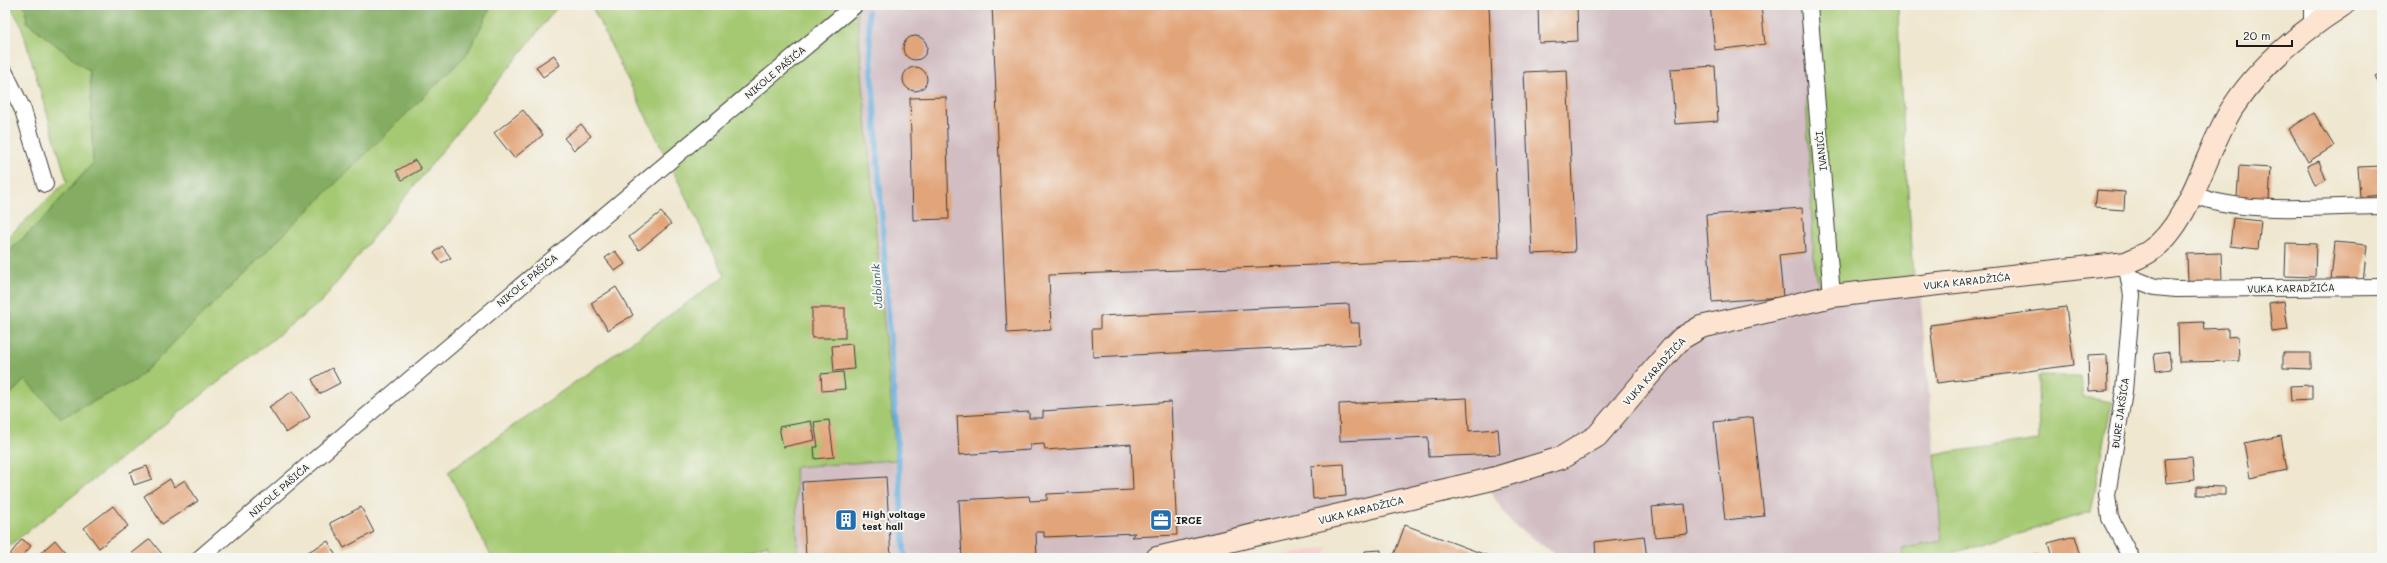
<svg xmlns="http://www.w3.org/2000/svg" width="2387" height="563" font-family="Mali,sans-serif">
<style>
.built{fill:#f7d0ca}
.industrial{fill:#d2bec2}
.green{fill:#a5c972;stroke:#607247}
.forest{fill:#84ad64;stroke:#506440}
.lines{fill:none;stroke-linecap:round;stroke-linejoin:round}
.stream{stroke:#65addc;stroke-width:5.5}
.building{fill:#e2a479}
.street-casing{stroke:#3c3a37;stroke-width:18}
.secondary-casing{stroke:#3c3a37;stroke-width:24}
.street{stroke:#fff;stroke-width:16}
.secondary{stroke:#fde4d1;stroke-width:22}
.labels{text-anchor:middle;stroke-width:4;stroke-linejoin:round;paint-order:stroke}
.street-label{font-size:10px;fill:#1c1c1c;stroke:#f6f6f2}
.poi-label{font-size:10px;font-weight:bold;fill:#1c1c1c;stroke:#f6f6f2;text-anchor:start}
.water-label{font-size:11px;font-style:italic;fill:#395669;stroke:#f6f6f2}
</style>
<rect width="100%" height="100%" fill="#f6f6f2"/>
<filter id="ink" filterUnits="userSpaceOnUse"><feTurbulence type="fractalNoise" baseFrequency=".025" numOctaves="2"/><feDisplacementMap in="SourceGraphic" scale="8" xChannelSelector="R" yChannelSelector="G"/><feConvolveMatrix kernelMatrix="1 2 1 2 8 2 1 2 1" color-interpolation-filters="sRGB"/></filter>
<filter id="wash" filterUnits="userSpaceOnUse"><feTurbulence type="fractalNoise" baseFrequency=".012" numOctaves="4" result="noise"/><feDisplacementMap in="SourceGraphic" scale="16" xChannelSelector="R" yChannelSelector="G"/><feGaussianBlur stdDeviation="0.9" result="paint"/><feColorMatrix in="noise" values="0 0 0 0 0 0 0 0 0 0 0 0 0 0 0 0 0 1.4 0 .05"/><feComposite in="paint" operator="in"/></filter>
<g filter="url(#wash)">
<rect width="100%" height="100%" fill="#efe7cf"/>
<!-- built -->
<polygon class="built" points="1327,547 1325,558 1271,558"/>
<!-- industrial -->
<polygon class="industrial" points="856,5 1802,5 1814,261 1920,291 1942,541 1903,549 1902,558 1561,558 1511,523 1477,471 1292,527 1156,558 798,558 795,467 896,460"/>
<!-- green -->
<g class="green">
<polygon points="10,5 25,5 27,22 90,71 93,163 38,224 5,255 5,240 67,181 21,25"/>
<polygon points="492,5 559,5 322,301 5,549 5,399 25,380 467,54"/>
<polygon points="591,5 856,5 896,460 795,467 798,558 768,558 768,544 730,558 492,558 448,472 725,276"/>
<polygon points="1802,5 1898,5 1900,76 1915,292 1822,304 1814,261"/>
<polygon points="2038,376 2080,376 2083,397 2112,402 2091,512 1953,553 1948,558 1902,558 1902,549 1942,541 1935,454 2039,440"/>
</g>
<!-- forest -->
<polygon class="forest" points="25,5 492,5 467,54 136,380 61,418 25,380 5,399 5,255 38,224 93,163 90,72 27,22"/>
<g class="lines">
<!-- stream -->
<polyline class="stream" points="868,12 905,558"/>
</g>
<g id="blocks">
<!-- building -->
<g class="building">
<polygon points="992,5 1489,5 1499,258 1049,275 1051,330 1007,333"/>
<polygon points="1538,5 1577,5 1578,41 1539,43"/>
<polygon points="1710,5 1761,5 1765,44 1715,50"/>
<circle cx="915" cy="48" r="12"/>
<polygon points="554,55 560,65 543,77 536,67"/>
<polygon points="1715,66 1718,121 1675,124 1671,69"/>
<circle cx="915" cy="79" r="12"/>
<polygon points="1567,70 1575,252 1532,254 1524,72"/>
<polygon points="2382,72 2382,88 2375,76"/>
<polygon points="946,97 949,219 913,220 910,98"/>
<polygon points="523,110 543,135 514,158 494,133"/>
<polygon points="2314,113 2334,146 2308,162 2289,129"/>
<polygon points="581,124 591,136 574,150 564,138"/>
<polygon points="415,160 421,169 402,180 396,171"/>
<polygon points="2319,161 2326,180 2315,185 2307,166"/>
<polygon points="2239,166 2271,168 2269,200 2237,198"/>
<polygon points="2382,166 2382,195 2360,197 2358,167"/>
<polygon points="2097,190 2125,192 2124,210 2095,208"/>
<polygon points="1802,208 1805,252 1779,255 1783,297 1712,302 1706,215"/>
<polygon points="661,212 671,224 639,250 629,237"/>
<polygon points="2233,218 2261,221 2258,249 2230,246"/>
<polygon points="2335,242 2367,245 2363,283 2331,280"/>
<polygon points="2286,243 2316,244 2315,277 2285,276"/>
<polygon points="442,246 451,258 441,263 434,253"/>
<polygon points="615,251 625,264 615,271 605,258"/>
<polygon points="2221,253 2222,281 2188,282 2187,254"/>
<polygon points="616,287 633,315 608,330 591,303"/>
<polygon points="2284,301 2288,330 2272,332 2269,303"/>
<polygon points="1349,304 1350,323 1359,323 1360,344 1093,357 1092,329 1100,329 1100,316"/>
<polygon points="2066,307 2074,365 1937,383 1930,325"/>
<rect x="812" y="308" width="33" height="30"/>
<polygon points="2203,322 2204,329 2228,328 2228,337 2238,336 2239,361 2179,362 2178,323"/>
<polygon points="852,344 854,369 834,371 832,346"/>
<polygon points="2169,352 2171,369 2156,371 2154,354"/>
<polygon points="2283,353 2311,353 2311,369 2283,368"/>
<polygon points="2107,355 2108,390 2089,391 2088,356"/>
<polygon points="332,368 340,383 319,394 312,379"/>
<polygon points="843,372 845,389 822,391 821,374"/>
<polygon points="2312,385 2312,400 2291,401 2290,386"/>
<polygon points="293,391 310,417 286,433 269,407"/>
<polygon points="1467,398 1469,431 1498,429 1500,454 1429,457 1428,437 1340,441 1339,404"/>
<polygon points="1171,402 1177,535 1131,537 1135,533 1044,537 1044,532 1036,532 1037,558 962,558 959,500 1029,496 1030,501 1047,500 1047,494 1133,490 1131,444 1045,450 1044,444 1030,445 1030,450 959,455 957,416 1029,412 1029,418 1043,418 1043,411"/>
<polygon points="1753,417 1764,516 1725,520 1714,422"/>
<polygon points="829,420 834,457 815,459 814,447 818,447 814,422"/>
<polygon points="811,421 815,440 783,447 779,427"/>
<polygon points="2281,436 2287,470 2250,478 2244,443"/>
<polygon points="2192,457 2194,480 2166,483 2164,459"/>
<polygon points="1344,464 1346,496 1313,499 1311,466"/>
<polygon points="147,466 152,479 134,485 130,472"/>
<polygon points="886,477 891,558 806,558 802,482"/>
<polygon points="170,479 174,487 185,480 198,501 162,524 144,496"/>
<polygon points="2197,486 2225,487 2225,495 2197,495"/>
<polygon points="1685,504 1688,534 1655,537 1652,507"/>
<polygon points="113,506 128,526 99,548 84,528"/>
<polygon points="361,507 374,532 344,548 330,523"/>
<polygon points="1405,525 1494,558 1404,558 1394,555"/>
<polygon points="1644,536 1647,558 1596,558 1595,542"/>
<polygon points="2075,536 2081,556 2052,558 2048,543"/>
<polygon points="22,539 31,546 21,558 10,558 8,557"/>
<polygon points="150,539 165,558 126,558"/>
<polygon points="55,540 70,558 35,558"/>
<polygon points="328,541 337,558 297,558"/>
<polygon points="1381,550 1381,558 1366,558 1365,551"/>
<polygon points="2038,554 2039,558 2025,558"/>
<polygon points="1899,555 1899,558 1883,558 1883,557"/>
</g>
</g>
</g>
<g filter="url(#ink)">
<use href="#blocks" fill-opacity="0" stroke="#3c3a37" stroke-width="1"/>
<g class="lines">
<!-- street casing -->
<g class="street-casing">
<g id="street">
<polyline points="1809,5 1832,296"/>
<polyline points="2312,25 2312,5"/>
<polyline points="5,73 23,110 45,184"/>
<path d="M2192,194C2243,216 2326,206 2382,206"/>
<polyline points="2126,263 2132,295 2124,391 2107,495 2110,518 2131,558"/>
<polyline points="2129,277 2155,287 2176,289 2382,287"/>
<polyline points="200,558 326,450 855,5"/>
</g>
</g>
<!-- secondary casing -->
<g class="secondary-casing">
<path id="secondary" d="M1157,558L1492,479L1561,458L1597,436L1673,347L1682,338L1701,327L1832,296L2126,263C2134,259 2143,256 2150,251C2191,224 2206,148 2233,107C2260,65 2301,32 2343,5"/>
</g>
<!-- street -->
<use href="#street" class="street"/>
<!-- secondary -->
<use href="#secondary" class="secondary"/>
</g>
</g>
<!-- icons -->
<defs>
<g id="building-square" transform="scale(1.15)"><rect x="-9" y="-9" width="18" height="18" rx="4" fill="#1f6fb2" stroke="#f6f6f2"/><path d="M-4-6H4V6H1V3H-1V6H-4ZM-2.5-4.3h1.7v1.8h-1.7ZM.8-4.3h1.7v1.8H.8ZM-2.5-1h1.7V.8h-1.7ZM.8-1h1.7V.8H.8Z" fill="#fff"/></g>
<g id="office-square" transform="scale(1.15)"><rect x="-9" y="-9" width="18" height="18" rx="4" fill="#1f6fb2" stroke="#f6f6f2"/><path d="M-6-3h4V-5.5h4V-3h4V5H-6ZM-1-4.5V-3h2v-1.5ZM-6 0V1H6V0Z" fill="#fff"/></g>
</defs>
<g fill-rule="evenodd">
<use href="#building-square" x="846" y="520"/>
<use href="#office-square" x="1161" y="520"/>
</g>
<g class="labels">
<!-- street labels -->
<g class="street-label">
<text transform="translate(775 72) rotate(-40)" y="4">NIKOLE PAŠIĆA</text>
<text transform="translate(1821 151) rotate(-96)" y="4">IVANIĆI</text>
<text transform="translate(527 280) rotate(-40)" y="4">NIKOLE PAŠIĆA</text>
<text transform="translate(1967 281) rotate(-6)" y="4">VUKA KARADŽIĆA</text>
<text transform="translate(2291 288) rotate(-1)" y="4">VUKA KARADŽIĆA</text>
<text transform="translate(1654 371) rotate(-48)" y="4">VUKA KARADŽIĆA</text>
<text transform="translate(2120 413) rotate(-82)" y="4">ĐURE JAKŠIĆA</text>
<text transform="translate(279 490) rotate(-41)" y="4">NIKOLE PAŠIĆA</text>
<text transform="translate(1361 510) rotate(-14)" y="4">VUKA KARADŽIĆA</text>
</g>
<!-- poi labels -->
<g class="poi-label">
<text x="862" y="518">High voltage<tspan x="862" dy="12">test hall</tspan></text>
<text x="1176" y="524">IRCE</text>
</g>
<!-- water labels -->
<g class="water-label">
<text transform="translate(877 286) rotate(-94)" y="4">Jablanik</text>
</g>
</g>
<!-- margin -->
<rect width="2387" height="563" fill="none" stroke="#f6f6f2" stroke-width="20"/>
<!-- scale -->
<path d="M2237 40v6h55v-6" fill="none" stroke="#1c1c1c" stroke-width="2"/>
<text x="2243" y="40" font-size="12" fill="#1c1c1c" stroke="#f6f6f2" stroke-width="3" paint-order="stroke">20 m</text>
</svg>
